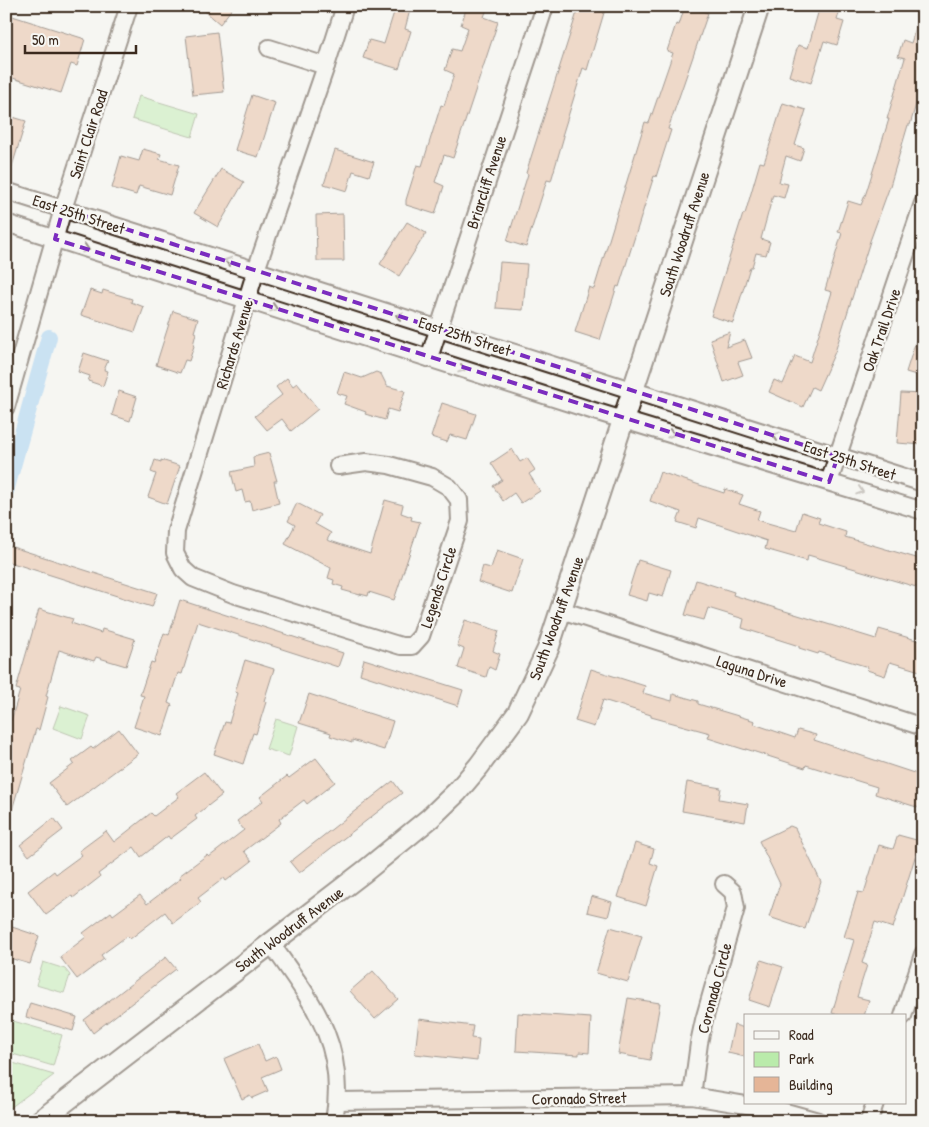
<svg xmlns="http://www.w3.org/2000/svg" width="929" height="1127" font-family="'Patrick Hand',sans-serif">
<style>
.green{fill:#baebab;stroke:#7a8a64}
.lines{fill:none;stroke-linecap:round;stroke-linejoin:round}
.canal{stroke:#94c9f2;stroke-width:16}
.building{fill:#e5b597;stroke:#3b2a1e}
.minor-casing{stroke:#3b2a1e;stroke-width:20}
.major-casing{stroke:#3b2a1e;stroke-width:24}
.minor{stroke:#f6f6f2;stroke-width:16}
.major{stroke:#f6f6f2;stroke-width:20}
.oneway{stroke:#989088}
.marked{fill:none;stroke:#7b2cbf;stroke-width:4;stroke-dasharray:10 6;stroke-linejoin:round}
.labels{text-anchor:middle;stroke-width:4.5;stroke-linejoin:round;paint-order:stroke}
.street-label{font-size:16px;fill:#3b2a1e;stroke:#f6f6f2}
</style>
<rect width="100%" height="100%" fill="#f6f6f2"/>
<filter id="ink" filterUnits="userSpaceOnUse"><feTurbulence type="fractalNoise" baseFrequency=".02" numOctaves="2"/><feDisplacementMap in="SourceGraphic" scale="10" xChannelSelector="R" yChannelSelector="G"/><feConvolveMatrix kernelMatrix="1 2 1 2 8 2 1 2 1" color-interpolation-filters="sRGB"/></filter>
<g filter="url(#ink)">
<!-- green -->
<g class="green">
<polygon points="139,96 199,114 192,137 132,119"/>
<polygon points="61,706 90,716 82,739 53,728"/>
<polygon points="276,719 298,726 289,756 266,749"/>
<polygon points="43,962 65,969 70,975 64,993 36,985"/>
<polygon points="6,1019 62,1035 53,1066 6,1052"/>
<polygon points="6,1061 54,1075 6,1111"/>
</g>
<g class="lines">
<!-- canal -->
<polyline class="canal" points="6,491 49,337"/>
</g>
<!-- building -->
<g class="building">
<polygon points="199,6 234,6 220,24"/>
<polygon points="396,6 411,6 405,29 411,31 399,69 363,58 369,40 384,44"/>
<polygon points="467,6 488,6 484,17 498,22 453,158 444,155 435,182 444,186 435,214 406,205 406,200 417,165 422,166 441,105 444,106 454,74 445,70 452,49 460,51 468,28 461,25"/>
<polygon points="579,6 606,6 587,70 583,68 562,136 564,136 551,181 547,180 526,247 507,241 528,174 526,173"/>
<polygon points="685,6 708,13 668,129 671,130 656,177 654,176 619,287 617,286 600,340 575,332 589,287 594,289 645,122 649,123 673,53 667,51 676,24 679,25"/>
<polygon points="820,6 841,6 837,20 844,22 837,45 824,41 811,83 789,76 798,45 808,48"/>
<polygon points="6,14 85,39 77,66 71,64 61,93 6,76"/>
<polygon points="920,15 923,16 923,80 910,125 908,125 890,186 870,241 835,352 818,390 812,387 803,407 769,392 774,380 783,384 795,356 810,362 832,292 825,290 842,233 838,232 848,201 861,205 866,193 889,119 887,119 905,58 898,56 903,40 911,43"/>
<polygon points="217,32 224,92 193,95 186,36"/>
<polygon points="252,95 275,103 258,157 235,150"/>
<polygon points="783,103 806,110 795,145 804,148 800,161 786,156 779,182 788,184 784,198 773,195 761,239 770,242 766,255 756,253 752,267 750,267 733,323 711,316 743,214 745,214 760,162 764,163"/>
<polygon points="6,115 26,121 9,176 6,176"/>
<polygon points="143,149 161,154 159,159 179,165 170,195 139,186 136,195 112,188 121,156 139,161"/>
<polygon points="335,150 374,162 369,176 353,171 347,191 324,184"/>
<polygon points="221,169 244,182 218,227 194,213"/>
<polygon points="343,214 344,261 317,261 316,215"/>
<polygon points="407,222 426,233 399,276 380,264"/>
<polygon points="500,262 527,264 523,310 496,308"/>
<polygon points="90,290 102,294 103,290 116,294 132,299 131,302 144,307 135,332 81,315"/>
<polygon points="173,311 198,319 194,332 196,333 193,345 194,346 189,361 185,360 180,373 156,365"/>
<polygon points="920,328 923,328 923,377 906,372"/>
<polygon points="730,332 726,347 745,340 752,358 738,362 743,375 724,382 710,339"/>
<polygon points="84,353 108,361 104,370 108,371 103,386 88,381 90,376 78,372"/>
<polygon points="344,372 362,378 376,372 381,374 387,386 405,391 398,412 388,409 385,420 365,414 366,412 344,404 347,396 337,393"/>
<polygon points="287,378 293,386 297,383 318,409 291,431 282,419 267,430 255,416 282,395 276,387"/>
<polygon points="119,391 137,397 130,421 112,415"/>
<polygon points="901,393 923,394 923,445 897,443"/>
<polygon points="442,403 476,414 467,440 450,435 447,442 431,437"/>
<polygon points="512,449 520,462 527,458 535,470 529,474 540,491 521,503 514,493 503,501 493,486 502,480 491,463"/>
<polygon points="269,453 277,481 274,481 279,503 252,510 250,501 245,502 242,490 236,492 231,472 254,467 253,457"/>
<polygon points="155,460 161,462 161,460 180,466 167,504 148,497 156,474 151,472"/>
<polygon points="660,472 724,493 725,489 743,495 739,504 760,511 757,520 796,531 802,512 820,518 818,523 846,532 845,537 923,560 923,589 808,555 807,561 765,549 767,541 699,518 696,528 677,522 681,512 650,501"/>
<polygon points="385,500 403,505 401,513 412,517 411,520 420,522 394,600 369,592 368,596 360,594 360,595 342,590 343,587 333,584 334,580 328,578 331,568 285,544 295,525 288,521 297,503 320,515 315,524 331,533 327,540 370,554"/>
<polygon points="6,545 157,593 152,607 6,561"/>
<polygon points="497,550 523,559 512,593 478,582 483,566 491,568"/>
<polygon points="638,560 671,570 663,597 649,593 647,601 627,595"/>
<polygon points="696,580 734,592 733,595 876,639 879,629 923,642 923,672 890,662 885,676 867,670 868,667 819,652 818,654 799,648 799,646 742,628 744,619 708,608 704,620 685,615"/>
<polygon points="180,600 343,653 338,667 198,622 182,674 178,673 168,703 172,705 162,736 134,727 144,696 140,695 151,662 154,663 164,633 169,635"/>
<polygon points="39,609 73,619 71,623 101,633 102,629 135,639 126,666 96,657 94,661 59,650 46,696 48,697 39,730 36,729 9,820 6,819 6,719 11,721 20,690 16,689"/>
<polygon points="465,620 499,631 493,651 500,654 495,670 489,667 486,677 458,668 464,649 457,646"/>
<polygon points="364,659 463,690 458,706 360,674"/>
<polygon points="245,660 274,669 264,701 266,702 256,734 253,733 243,764 214,754 225,722 229,723 238,693 235,692"/>
<polygon points="591,669 645,686 643,693 672,701 673,694 698,701 698,704 755,721 754,724 795,738 798,730 816,735 814,740 923,776 923,809 875,794 877,787 806,765 805,768 746,749 746,750 708,738 710,733 651,717 651,715 603,700 594,727 575,721"/>
<polygon points="309,694 393,721 384,750 352,740 352,743 330,736 331,733 299,723"/>
<polygon points="119,729 138,754 67,807 49,783 74,764 72,761 91,747 93,749"/>
<polygon points="316,758 335,782 307,804 304,800 279,819 281,823 244,851 252,861 226,881 224,878 198,898 201,902 173,923 165,912 130,939 127,936 101,955 104,959 77,979 60,957 86,937 83,933 111,912 113,915 140,895 147,904 181,878 179,876 207,855 209,857 244,830 237,821 263,801 260,797 287,776 289,778"/>
<polygon points="204,772 222,795 195,816 197,819 170,839 168,836 141,857 134,847 98,874 100,877 73,898 72,896 46,915 28,891 54,871 56,874 82,855 79,851 106,831 114,842 151,813 154,816 179,797 176,793"/>
<polygon points="393,781 402,793 299,873 290,862"/>
<polygon points="687,782 721,788 719,799 748,804 745,822 682,811"/>
<polygon points="54,818 63,830 29,856 20,845"/>
<polygon points="790,826 795,828 821,882 805,929 769,917 780,884 759,841"/>
<polygon points="898,835 920,841 893,928 875,922 862,963 867,965 857,997 869,1000 864,1016 841,1016 832,1013 854,940 844,937 858,892 864,893 879,845 893,849"/>
<polygon points="635,843 654,849 650,863 658,866 646,906 618,897"/>
<polygon points="591,896 612,902 608,917 587,912"/>
<polygon points="6,925 39,936 30,964 6,957"/>
<polygon points="610,927 642,936 628,982 596,973"/>
<polygon points="166,957 176,969 93,1033 84,1020"/>
<polygon points="761,960 783,967 770,1007 749,1000"/>
<polygon points="373,971 398,999 375,1019 350,991"/>
<polygon points="628,998 660,1003 650,1060 618,1054"/>
<polygon points="30,1003 77,1017 73,1031 26,1017"/>
<polygon points="518,1013 591,1018 589,1053 579,1052 579,1055 516,1051"/>
<polygon points="419,1019 473,1026 471,1038 479,1039 477,1061 415,1054"/>
<polygon points="734,1025 745,1028 745,1057 728,1053"/>
<polygon points="258,1044 265,1061 276,1056 281,1069 262,1077 268,1091 252,1098 250,1095 242,1099 224,1059"/>
</g>
<g class="lines">
<!-- minor casing -->
<g class="minor-casing">
<g id="minor">
<polyline points="269,48 326,66"/>
<polyline points="6,191 923,483"/>
<polyline points="6,223 594,411 923,511"/>
<polyline points="429,358 545,6"/>
<polyline points="6,407 63,209 129,6"/>
<polyline points="338,466 366,462 389,465 432,477 449,487 459,500 460,521 421,636 412,646 401,646 233,594 193,578 183,569 175,553 176,531 256,270 326,66 345,6"/>
<polyline points="829,482 923,203"/>
<polyline points="561,610 923,727"/>
<path d="M270,942C311,1001 348,1044 334,1121"/>
<polyline points="903,1016 923,954"/>
<polyline points="692,1096 699,1043 704,1020 736,908 733,892 724,884"/>
<polyline points="338,1101 692,1096 782,1111 818,1121"/>
<polyline points="869,1121 875,1103"/>
</g>
</g>
<!-- major casing -->
<g class="major-casing">
<polyline id="major" points="40,1121 365,871 430,818 457,792 479,766 518,713 548,649 759,6"/>
</g>
<!-- minor -->
<use href="#minor" class="minor"/>
<!-- major -->
<use href="#major" class="major"/>
</g>
<!-- one-way arrows -->
<defs><path id="oneway-chevron" d="M-2-3.5L2.5 0L-2 3.5" fill="none" stroke-width="1.6" stroke-linecap="round" stroke-linejoin="round" transform="scale(1.25)"/></defs>
<g class="oneway">
<use href="#oneway-chevron" transform="translate(86 249) rotate(18)"/>
<use href="#oneway-chevron" transform="translate(228 261) rotate(-162)"/>
<use href="#oneway-chevron" transform="translate(274 308) rotate(18)"/>
<use href="#oneway-chevron" transform="translate(399 316) rotate(-162)"/>
<use href="#oneway-chevron" transform="translate(462 369) rotate(18)"/>
<use href="#oneway-chevron" transform="translate(587 375) rotate(-162)"/>
<use href="#oneway-chevron" transform="translate(671 434) rotate(17)"/>
<use href="#oneway-chevron" transform="translate(776 436) rotate(-162)"/>
<use href="#oneway-chevron" transform="translate(860 491) rotate(18)"/>
</g>
</g>
<!-- marked area -->
<path d="M0 0H929V1127H0ZM63,209L838,456L829,482L55,239Z" fill="#f6f6f2" fill-opacity=".55" fill-rule="evenodd"/>
<path class="marked" d="M63,209L838,456L829,482L55,239Z"/>
<g class="labels">
<!-- street labels -->
<g class="street-label">
<text transform="translate(88 134) rotate(-72)" y="6">Saint Clair Road</text>
<text transform="translate(486 182) rotate(-72)" y="6">Briarcliff Avenue</text>
<text transform="translate(79 214) rotate(18)" y="6">East 25th Street</text>
<text transform="translate(684 234) rotate(-72)" y="6">South Woodruff Avenue</text>
<text transform="translate(881 330) rotate(-71)" y="6">Oak Trail Drive</text>
<text transform="translate(465 336) rotate(18)" y="6">East 25th Street</text>
<text transform="translate(234 344) rotate(-73)" y="6">Richards Avenue</text>
<text transform="translate(850 460) rotate(18)" y="6">East 25th Street</text>
<text transform="translate(438 587) rotate(-72)" y="6">Legends Circle</text>
<text transform="translate(556 618) rotate(-70)" y="6">South Woodruff Avenue</text>
<text transform="translate(752 671) rotate(18)" y="6">Laguna Drive</text>
<text transform="translate(289 929) rotate(-37)" y="6">South Woodruff Avenue</text>
<text transform="translate(714 988) rotate(-75)" y="6">Coronado Circle</text>
<text transform="translate(579 1098) rotate(-1)" y="6">Coronado Street</text>
</g>
</g>
<!-- margin -->
<rect width="929" height="1127" fill="none" stroke="#f6f6f2" stroke-width="25"/>
<rect x="12" y="12" width="904" height="1102" fill="none" stroke="#3b2a1e" stroke-width="2" filter="url(#ink)"/>
<!-- legend -->
<rect x="744" y="1014" width="162" height="90" fill="#f6f6f2" stroke="#aba49d"/>
<rect x="754" y="1031" width="25" height="8" fill="#f6f6f2" stroke="#aba49d"/>
<text x="789" y="1040" font-size="15" fill="#3b2a1e">Road</text>
<rect x="754" y="1052" width="25" height="15" fill="#baebab" stroke="#aba49d"/>
<text x="789" y="1064" font-size="15" fill="#3b2a1e">Park</text>
<rect x="754" y="1077" width="25" height="15" fill="#e5b597" stroke="#aba49d"/>
<text x="789" y="1090" font-size="15" fill="#3b2a1e">Building</text>
<!-- scale -->
<path d="M25 45v8h111v-8" fill="none" stroke="#3b2a1e" stroke-width="2.5"/>
<text x="32" y="45" font-size="15" fill="#3b2a1e" stroke="#f6f6f2" stroke-width="4" paint-order="stroke">50 m</text>
</svg>
